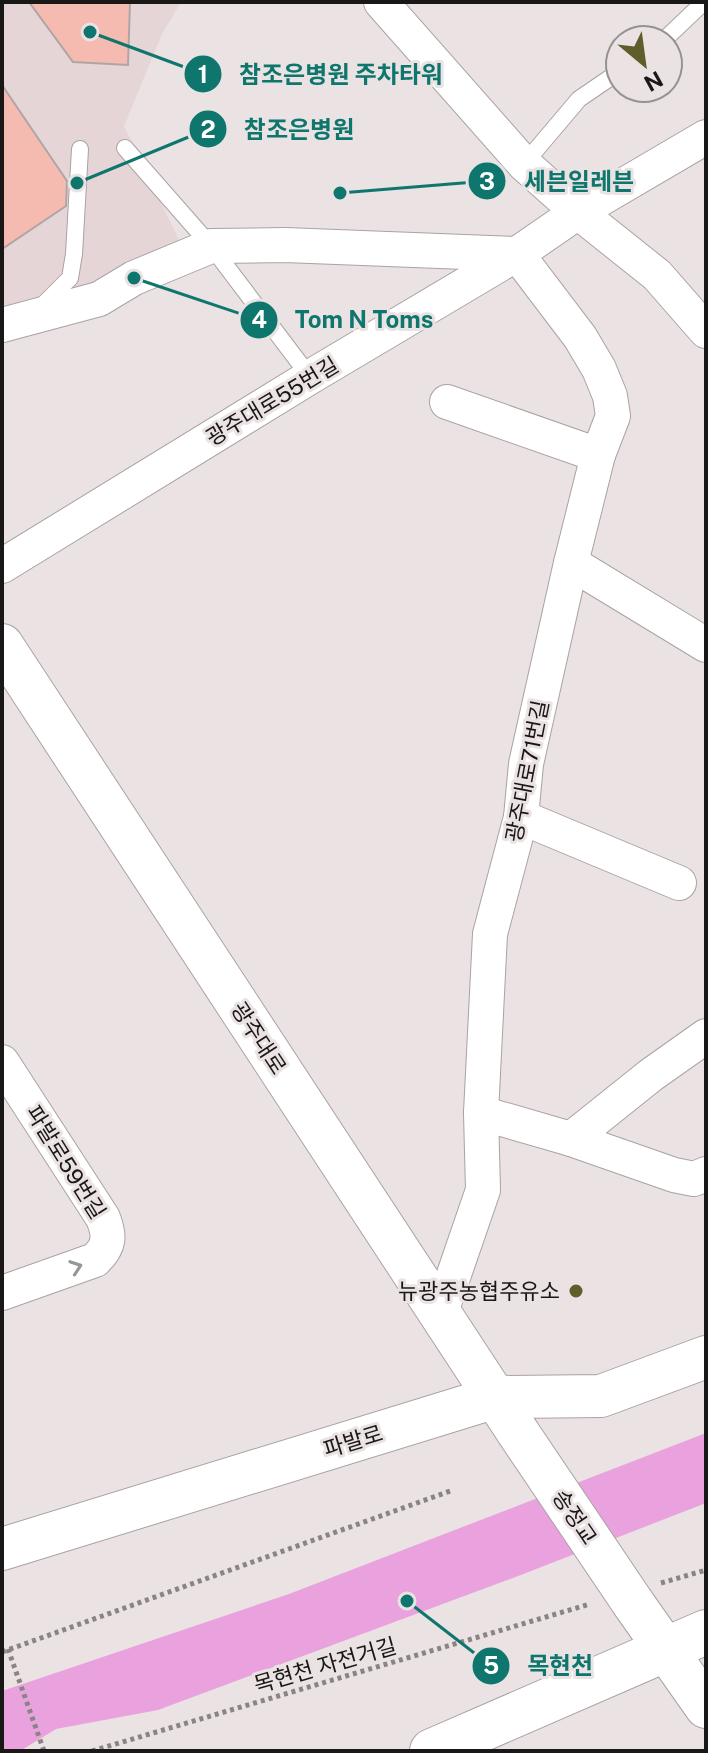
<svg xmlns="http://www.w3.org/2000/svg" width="708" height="1753" font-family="'Public Sans','Noto Sans KR',sans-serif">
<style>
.built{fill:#e6d5d7}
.water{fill:#eaa2de}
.building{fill:#f5bbb1;stroke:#ada6a4;stroke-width:2}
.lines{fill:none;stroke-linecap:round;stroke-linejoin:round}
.service-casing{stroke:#aaa2a3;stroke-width:18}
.minor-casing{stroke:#aaa2a3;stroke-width:36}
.tertiary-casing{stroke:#aaa2a3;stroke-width:44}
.secondary-casing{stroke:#aaa2a3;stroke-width:46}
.path{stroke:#8a8485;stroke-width:5;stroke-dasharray:4 4;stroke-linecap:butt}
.service{stroke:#fff;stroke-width:16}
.minor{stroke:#fff;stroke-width:34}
.tertiary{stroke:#fff;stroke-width:42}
.secondary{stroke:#fff;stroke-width:44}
.tertiary-bridge-casing{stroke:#aaa2a3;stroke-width:44;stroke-linecap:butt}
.tertiary-bridge{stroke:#fff;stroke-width:42}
.oneway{stroke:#989797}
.poi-dot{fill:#5f5d2a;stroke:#eae2e3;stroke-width:3}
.labels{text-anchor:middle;stroke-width:6;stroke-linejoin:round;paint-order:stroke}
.street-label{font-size:22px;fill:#1a1717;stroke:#eae2e3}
.poi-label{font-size:22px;fill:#1a1717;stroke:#eae2e3;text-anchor:end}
.leader{fill:none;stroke:#0f766e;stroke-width:3}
.callout-dot{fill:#0f766e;stroke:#eae2e3;stroke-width:3}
.mark-label{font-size:24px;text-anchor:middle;font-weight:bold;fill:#fff}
.callout-label{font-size:24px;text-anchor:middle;font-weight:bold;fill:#0f766e;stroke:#eae2e3;stroke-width:6;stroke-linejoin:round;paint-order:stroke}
</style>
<rect width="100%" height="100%" fill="#eae2e3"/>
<!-- built -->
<polygon class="built" points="2,2 181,2 162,34 124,126 179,240 134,278 2,308"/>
<!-- water -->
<polygon class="water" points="706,1433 706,1503 513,1578 158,1710 56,1729 20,1751 2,1751 2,1691 289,1594"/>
<!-- building -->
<g class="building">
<polygon points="29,2 130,2 128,65 73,62"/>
<polygon points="2,85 67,181 66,206 2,249"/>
</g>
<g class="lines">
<!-- service casing -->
<g class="service-casing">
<g id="service">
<polyline points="664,40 704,2"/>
<polyline points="125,148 211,246 310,377"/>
<polyline points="524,164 579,99 620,71"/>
<polyline points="42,306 70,278 74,254 80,149"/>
</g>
</g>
<!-- minor casing -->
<g class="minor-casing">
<g id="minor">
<polyline points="381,2 524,164 578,212 657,275 706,331"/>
<polyline points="2,325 99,299 134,278 211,246 285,245 517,254 580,337 599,369 610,396 613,416 598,455 571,563 526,764 521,817 490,934 481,1113 483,1190 440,1315"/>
<polyline points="447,402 598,455"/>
<polyline points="571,563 706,645"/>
<polyline points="2,566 310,377 517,254 578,212 706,137"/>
<polyline points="521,817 679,883"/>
<path d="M2,1062L103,1218C110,1236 110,1246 95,1260L2,1293"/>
<polyline points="481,1113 571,1139 651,1075 706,1036"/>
<polyline points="571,1139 674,1175 694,1179 706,1174"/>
</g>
</g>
<!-- tertiary casing -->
<g class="tertiary-casing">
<g id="tertiary">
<polyline points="2,645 517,1431"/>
<polyline points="2,1549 496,1397 601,1396 706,1357"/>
<polyline points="633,1603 706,1707"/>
</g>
</g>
<!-- secondary casing -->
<g class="secondary-casing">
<polyline id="secondary" points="432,1751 706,1632"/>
</g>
<!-- path -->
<g class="path">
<polyline points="661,1583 706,1570"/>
<polyline points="8,1649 44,1751"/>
<polyline points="2,1652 453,1490"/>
<polyline points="92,1751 590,1604"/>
</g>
<!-- service -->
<use href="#service" class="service"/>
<!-- minor -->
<use href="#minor" class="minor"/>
<!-- tertiary -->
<use href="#tertiary" class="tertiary"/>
<!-- secondary -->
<use href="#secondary" class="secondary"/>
<!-- tertiary-bridge casing -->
<g class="tertiary-bridge-casing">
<polyline id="tertiary-bridge" points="517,1431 633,1603"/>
</g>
<!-- tertiary-bridge -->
<use href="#tertiary-bridge" class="tertiary-bridge"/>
</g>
<!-- one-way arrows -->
<defs><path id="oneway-chevron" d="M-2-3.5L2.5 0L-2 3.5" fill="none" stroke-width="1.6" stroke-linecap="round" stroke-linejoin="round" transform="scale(2)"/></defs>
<use class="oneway" href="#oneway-chevron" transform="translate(76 1267) rotate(-19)"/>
<!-- markers -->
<circle class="poi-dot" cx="576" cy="1291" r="8"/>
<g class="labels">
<!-- street labels -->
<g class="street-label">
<text transform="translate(272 401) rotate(-31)" y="8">광주대로55번길</text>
<text transform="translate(527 771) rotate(-79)" y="8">광주대로71번길</text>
<text transform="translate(259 1038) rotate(57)" y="8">광주대로</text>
<text transform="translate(66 1162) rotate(58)" y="8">파발로59번길</text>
<text transform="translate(353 1441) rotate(-17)" y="8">파발로</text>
<text transform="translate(575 1517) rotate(56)" y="8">송정교</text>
<text transform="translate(325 1665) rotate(-16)" y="8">목현천 자전거길</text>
</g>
<!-- poi labels -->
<g class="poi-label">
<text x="560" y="1299">뉴광주농협주유소</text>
</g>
</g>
<!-- callouts -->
<path class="leader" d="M90 32L203 74M77 183L208 129M340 193L487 181M134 278L259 320M407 1601L491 1666"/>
<g class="callout-dot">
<circle cx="90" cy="32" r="8"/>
<circle cx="77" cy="183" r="8"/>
<circle cx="340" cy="193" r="8"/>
<circle cx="134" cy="278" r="8"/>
<circle cx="407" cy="1601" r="8"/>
<circle cx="203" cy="74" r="20"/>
<circle cx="208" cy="129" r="20"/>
<circle cx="487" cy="181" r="20"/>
<circle cx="259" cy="320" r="20"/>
<circle cx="491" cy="1666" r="20"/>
</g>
<g class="mark-label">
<text x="203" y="83">1</text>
<text x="208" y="138">2</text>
<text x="487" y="190">3</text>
<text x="259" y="328">4</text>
<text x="491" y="1674">5</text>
</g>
<g class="callout-label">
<text x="341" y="83">참조은병원 주차타워</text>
<text x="299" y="138">참조은병원</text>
<text x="579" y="190">세븐일레븐</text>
<text x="364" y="328">Tom N Toms</text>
<text x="560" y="1674">목현천</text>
</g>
<!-- border -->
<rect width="708" height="1753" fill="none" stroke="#1a1717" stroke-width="8"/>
<!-- north arrow -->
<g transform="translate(644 64) rotate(151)"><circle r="38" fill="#eae2e3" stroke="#979191" stroke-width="2"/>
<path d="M0-6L14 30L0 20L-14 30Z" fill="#5f5d2a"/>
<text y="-12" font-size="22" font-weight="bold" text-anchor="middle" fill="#1a1717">N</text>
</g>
</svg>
